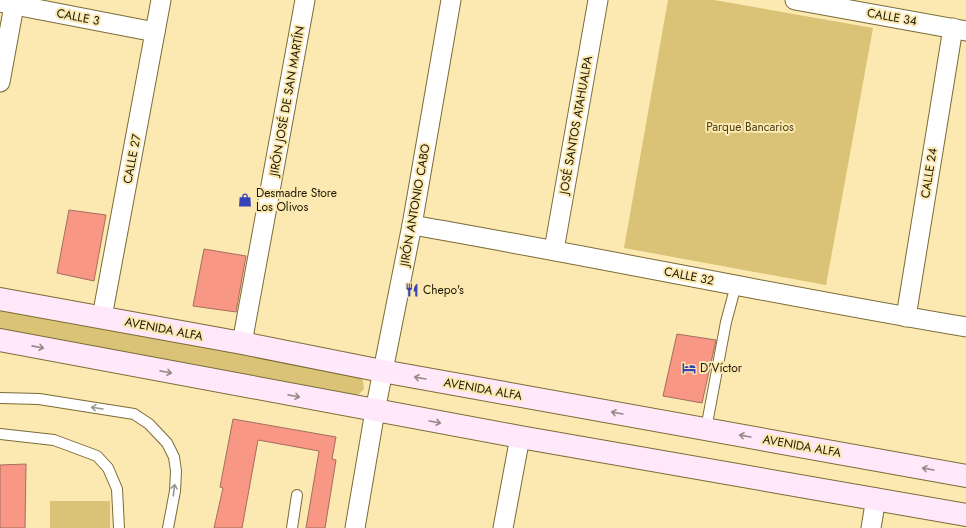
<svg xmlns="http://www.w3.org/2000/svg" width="966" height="528" font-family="Jost,sans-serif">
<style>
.green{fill:#dac276}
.building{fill:#f79784;stroke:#a56d61}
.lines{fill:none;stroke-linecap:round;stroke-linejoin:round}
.lane-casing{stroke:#7c6b37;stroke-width:12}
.street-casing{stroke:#7c6b37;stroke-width:21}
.secondary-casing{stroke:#7c6b37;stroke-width:24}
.lane{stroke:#fff;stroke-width:10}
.street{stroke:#fff;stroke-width:19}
.secondary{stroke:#fee8fa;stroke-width:22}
.oneway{stroke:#998a8a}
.oneway2{stroke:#99978d}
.labels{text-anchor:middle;stroke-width:4;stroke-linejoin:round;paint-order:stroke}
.street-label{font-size:12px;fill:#1d1702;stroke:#fbe9b1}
.park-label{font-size:12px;fill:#4d4018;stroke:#fbe9b1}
.poi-label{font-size:12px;fill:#1d1702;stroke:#fbe9b1;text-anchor:start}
</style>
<rect width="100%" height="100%" fill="#fbe9b1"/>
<!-- green -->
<g class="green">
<polygon points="668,0 714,0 873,28 826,285 624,248"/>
<polygon points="0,306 360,375 363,381 364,389 358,395 348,395 0,333"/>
<rect x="50" y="501" width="60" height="27"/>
</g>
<!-- building -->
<g class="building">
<polygon points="69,210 106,215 94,281 57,273"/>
<polygon points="204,249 246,256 236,312 193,306"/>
<polygon points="677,334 716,340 702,403 663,396"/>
<polygon points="233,419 336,437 332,459 336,460 325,528 306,528 319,451 258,440 242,528 214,528 223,488 220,487"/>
<polygon points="26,464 25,528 0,528 0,465"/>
</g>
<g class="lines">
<!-- lane casing -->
<g class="lane-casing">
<g id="lane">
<polyline points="0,398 39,399 134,414 149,424 167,443 174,457 176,471 175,491 168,528"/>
<polyline points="706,429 726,322 736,285"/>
<polyline points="0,434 54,440 97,456 108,468 117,489 119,528"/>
<polyline points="292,528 297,495"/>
</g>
</g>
<!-- street casing -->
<g class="street-casing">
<g id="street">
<polyline points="795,0 966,31"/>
<polyline points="0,2 155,32"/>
<polyline points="0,82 15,0"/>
<path d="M412,225C597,257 781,296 966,327"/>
<polyline points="554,250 598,0"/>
<polyline points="102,317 161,0"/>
<polyline points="906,317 953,28"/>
<polyline points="242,343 305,0"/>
<polyline points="355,528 375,411 412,225 451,0"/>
<polyline points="503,528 520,437"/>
<polyline points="871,528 876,498"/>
</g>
</g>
<!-- secondary casing -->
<g class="secondary-casing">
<g id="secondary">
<polyline points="0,299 242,343 382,371 966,476"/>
<polyline points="0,340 520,437 966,515"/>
</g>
</g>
<!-- lane -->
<use href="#lane" class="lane"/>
<!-- street -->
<use href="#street" class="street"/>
<!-- secondary -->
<use href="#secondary" class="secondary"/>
</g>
<!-- one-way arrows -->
<defs><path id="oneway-shaft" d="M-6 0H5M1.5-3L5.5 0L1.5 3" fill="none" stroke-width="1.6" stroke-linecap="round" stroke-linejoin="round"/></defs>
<g class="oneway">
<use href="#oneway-shaft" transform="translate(38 347) rotate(11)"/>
<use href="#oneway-shaft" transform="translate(166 372) rotate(11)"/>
<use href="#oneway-shaft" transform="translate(420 378) rotate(-170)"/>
<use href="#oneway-shaft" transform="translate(294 396) rotate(11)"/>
<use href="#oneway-shaft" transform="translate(617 413) rotate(-170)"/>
<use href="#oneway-shaft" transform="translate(435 422) rotate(10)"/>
<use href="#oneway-shaft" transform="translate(745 436) rotate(-170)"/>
<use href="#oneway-shaft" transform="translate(928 469) rotate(-170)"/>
</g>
<g class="oneway2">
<use href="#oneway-shaft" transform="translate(97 408) rotate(-171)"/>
<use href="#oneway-shaft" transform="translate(174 490) rotate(-83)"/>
</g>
<!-- icons -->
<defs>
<g id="shop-bare" transform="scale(1.08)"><path d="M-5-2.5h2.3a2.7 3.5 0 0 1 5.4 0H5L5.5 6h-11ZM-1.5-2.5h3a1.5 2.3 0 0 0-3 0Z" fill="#3744b7" stroke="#fbe9b1" stroke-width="2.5" paint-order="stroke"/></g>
<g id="restaurant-bare" transform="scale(1.08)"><path d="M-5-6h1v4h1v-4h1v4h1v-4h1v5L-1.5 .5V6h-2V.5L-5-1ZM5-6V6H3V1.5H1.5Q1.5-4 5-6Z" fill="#3744b7" stroke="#fbe9b1" stroke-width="2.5" paint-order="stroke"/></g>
<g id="hotel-bare" transform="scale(1.08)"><path d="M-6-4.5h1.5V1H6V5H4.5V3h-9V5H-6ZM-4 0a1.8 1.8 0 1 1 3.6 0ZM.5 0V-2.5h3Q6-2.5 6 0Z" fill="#3744b7" stroke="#fbe9b1" stroke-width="2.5" paint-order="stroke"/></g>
</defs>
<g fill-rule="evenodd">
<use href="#shop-bare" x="245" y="200"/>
<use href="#restaurant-bare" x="412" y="290"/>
<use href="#hotel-bare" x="689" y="368"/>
</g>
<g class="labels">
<!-- street labels -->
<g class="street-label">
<text transform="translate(78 17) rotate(11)" y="4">CALLE 3</text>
<text transform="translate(892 17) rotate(10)" y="4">CALLE 34</text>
<text transform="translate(287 101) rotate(-80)" y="4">JIRÓN JOSÉ DE SAN MARTÍN</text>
<text transform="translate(576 125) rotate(-80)" y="4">JOSÉ SANTOS ATAHUALPA</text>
<text transform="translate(132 159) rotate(-79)" y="4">CALLE 27</text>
<text transform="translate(929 173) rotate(-81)" y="4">CALLE 24</text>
<text transform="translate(415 205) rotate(-80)" y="4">JIRÓN ANTONIO CABO</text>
<text transform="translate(689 276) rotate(11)" y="4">CALLE 32</text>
<text transform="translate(164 329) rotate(11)" y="4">AVENIDA ALFA</text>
<text transform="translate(483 389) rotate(10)" y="4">AVENIDA ALFA</text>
<text transform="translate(802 446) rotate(10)" y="4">AVENIDA ALFA</text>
</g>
<!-- park labels -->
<g class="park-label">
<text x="750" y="131">Parque Bancarios</text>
</g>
<!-- poi labels -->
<g class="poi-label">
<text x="256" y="197">Desmadre Store<tspan x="256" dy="14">Los Olivos</tspan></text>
<text x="423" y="294">Chepo's</text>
<text x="700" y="372">D'Víctor</text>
</g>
</g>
</svg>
